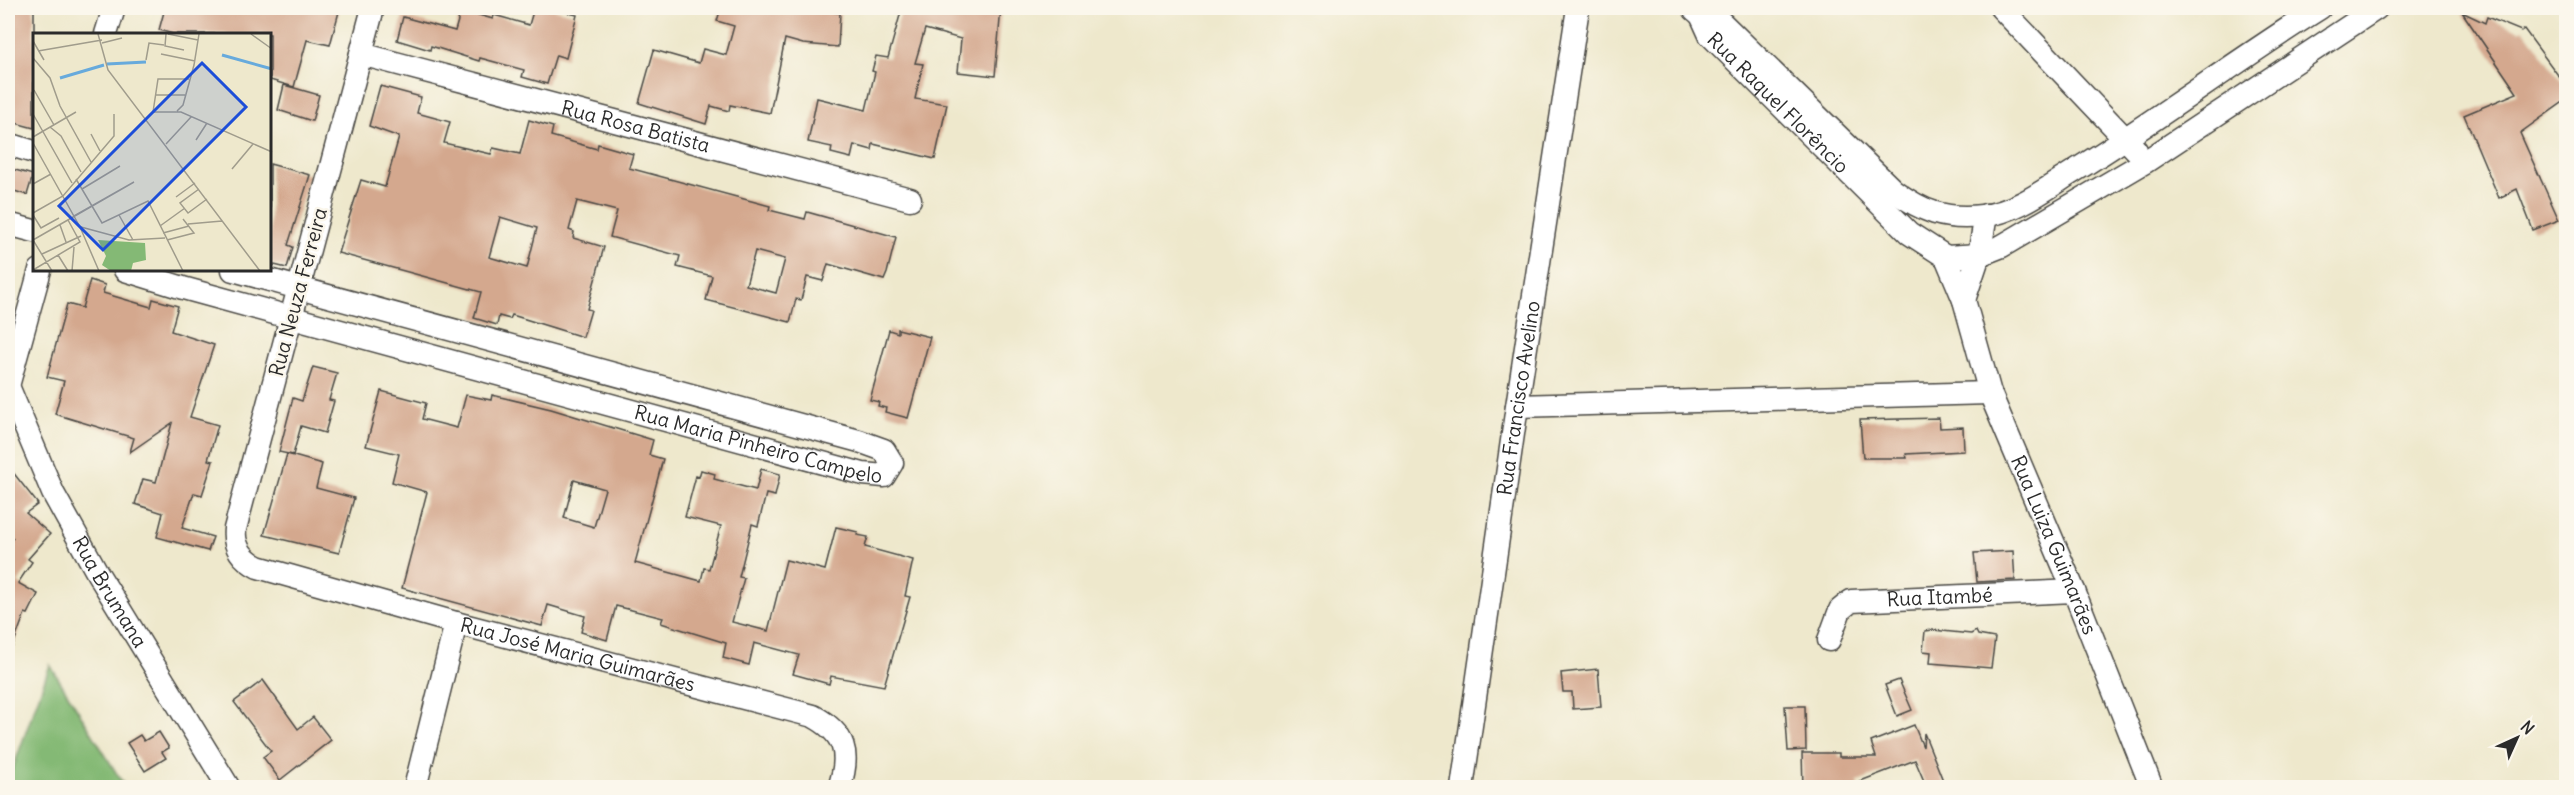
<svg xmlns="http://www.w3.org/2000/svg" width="2574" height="795" font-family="Delius,sans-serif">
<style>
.forest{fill:#84b975;stroke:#587250;stroke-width:1.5}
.building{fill:#d4a88e;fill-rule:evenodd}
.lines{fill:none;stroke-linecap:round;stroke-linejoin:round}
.minor-casing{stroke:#484743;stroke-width:25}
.minor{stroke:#fff;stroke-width:22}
.labels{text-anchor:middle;stroke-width:5;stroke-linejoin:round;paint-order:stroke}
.street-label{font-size:20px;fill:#2b2b2b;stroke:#fbf7ec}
.inset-river{fill:none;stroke:#67aadc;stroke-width:3}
.inset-road{fill:none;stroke:#a09c8c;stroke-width:1.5}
.view{fill:#1d4ed8;fill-opacity:0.15;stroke:#1d4ed8;stroke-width:3}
.inset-edge{fill:none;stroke:#2b2b2b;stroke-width:3}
</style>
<rect width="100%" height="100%" fill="#fbf7ec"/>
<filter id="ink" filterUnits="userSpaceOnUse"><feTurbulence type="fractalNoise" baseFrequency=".0167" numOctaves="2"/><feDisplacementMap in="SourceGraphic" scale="12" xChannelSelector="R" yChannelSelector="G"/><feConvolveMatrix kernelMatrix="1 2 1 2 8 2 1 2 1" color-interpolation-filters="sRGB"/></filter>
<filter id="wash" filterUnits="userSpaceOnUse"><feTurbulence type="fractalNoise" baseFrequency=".008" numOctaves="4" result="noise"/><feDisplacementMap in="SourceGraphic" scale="24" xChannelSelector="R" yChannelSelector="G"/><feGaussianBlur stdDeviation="1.35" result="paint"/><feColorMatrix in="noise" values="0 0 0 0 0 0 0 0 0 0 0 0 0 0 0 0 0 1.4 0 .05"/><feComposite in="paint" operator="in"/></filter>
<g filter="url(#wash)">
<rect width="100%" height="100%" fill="#eee8cc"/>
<!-- forest -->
<polygon class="forest" points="50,665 125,787 8,787 8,782"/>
<g id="blocks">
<!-- building -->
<g class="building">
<polygon points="8,8 34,8 34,128 8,121"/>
<polygon points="165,8 340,8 330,45 307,40 294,87 270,80 270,34 173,34 159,30"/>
<polygon points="534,8 550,8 577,15 566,58 556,55 547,84 522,77 524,70 480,58 479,61 431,46 430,50 397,40 403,17 455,31 461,10 493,19 494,15 529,25"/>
<polygon points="721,8 814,8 813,10 840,13 838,47 803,44 785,39 770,113 730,105 729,111 711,106 706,124 639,103 654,50 699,63 703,49 726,55 734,26 717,21"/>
<polygon points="902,8 1001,8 995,76 958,72 961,39 925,29 915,63 923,64 915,99 947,104 935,159 873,144 872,150 854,145 851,158 831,153 832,147 808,142 817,98 866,110 875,72 872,71 876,56 888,58"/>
<polygon points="2462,12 2485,23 2487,17 2521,31 2524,29 2566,86 2566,100 2520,133 2559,220 2533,230 2517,189 2499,198 2464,115 2517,93"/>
<polygon points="284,85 319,95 312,121 278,110"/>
<path d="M380,86L421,97L417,113L450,122L444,143L491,154L493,148L520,154L529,120L553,127L551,136L597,149L598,144L633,154L629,168L770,206L769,210L805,219L807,212L896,237L887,273L884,280L828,264L823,281L807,277L801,300L796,299L790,322L706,300L712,276L677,267L680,256L610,237L617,211L577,201L569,230L574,232L573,238L604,247L587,309L591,310L583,337L512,315L510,319L499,316L497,325L474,318L481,292L338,253L361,180L385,187L399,137L369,126ZM500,217L537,228L527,268L489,257ZM755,251L785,259L776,293L746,285Z"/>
<polygon points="270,164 310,175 288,245 293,247 287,268 270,264"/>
<polygon points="8,168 33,175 27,195 8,189"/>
<polygon points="90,280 105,285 103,293 151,307 153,299 178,306 171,331 214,345 190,417 218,425 208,460 213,461 202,495 194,493 182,528 213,537 208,551 157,537 163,513 135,504 143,479 156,482 172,423 130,452 134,438 55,414 64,381 47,377 67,304 82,308"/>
<polygon points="898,329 930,337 908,418 885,412 886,408 878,406 879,402 870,400 889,330 898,333"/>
<polygon points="313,367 337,373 329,400 334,401 325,433 301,426 293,455 279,452 293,398 302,401"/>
<path d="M381,391L426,403L422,419L457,428L466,395L491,400L492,395L551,409L653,440L649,455L663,459L635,563L701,581L704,568L709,569L721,526L685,517L696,476L699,477L701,470L715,474L714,479L756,490L761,469L780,474L775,496L766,494L758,526L752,524L739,577L744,578L732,622L768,631L786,560L825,570L836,527L858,532L857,535L868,537L865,547L913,560L905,596L910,597L884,686L831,676L829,684L793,674L799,655L754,643L749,665L723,658L726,643L661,623L663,618L616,606L607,640L581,632L585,616L548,605L542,626L402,588L427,492L392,482L399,454L366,446ZM574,480L605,489L594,527L564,518Z"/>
<polygon points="1939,418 1940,428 1963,427 1964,451 1906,454 1907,458 1863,458 1860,420"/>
<polygon points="287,454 322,464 316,488 354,498 339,553 264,535"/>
<polygon points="8,466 38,504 26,513 50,534 28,559 32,562 18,583 38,594 28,614 25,613 9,656 8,545 13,538 8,534"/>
<polygon points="2013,551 2015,580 1977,582 1974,553"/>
<polygon points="1933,630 1971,634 1976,631 1978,635 1995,638 1991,668 1930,663 1931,652 1923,651 1925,631"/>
<polygon points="1598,669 1601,707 1573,709 1572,692 1563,692 1561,673"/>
<polygon points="263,680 298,729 313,717 331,740 280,780 263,757 271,751 234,702"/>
<polygon points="1899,680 1912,710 1897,716 1885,685"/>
<polygon points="1785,706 1805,706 1806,750 1788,751"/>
<polygon points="1914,725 1923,747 1924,733 1946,788 1927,788 1915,760 1858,782 1859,788 1803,788 1802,753 1839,753 1839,757 1876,757 1871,742"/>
<polygon points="159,732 169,748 162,752 166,758 145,771 127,743 140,735 144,741"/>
</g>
</g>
</g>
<g filter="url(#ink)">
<use href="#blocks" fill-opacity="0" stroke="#484743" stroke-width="1.5"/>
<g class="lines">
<!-- minor casing -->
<g class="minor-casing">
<g id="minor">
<path id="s1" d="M373,8L235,529C233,547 243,559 258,567L456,623L813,716C845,733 851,753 839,788"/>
<polyline points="2001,8 2136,150"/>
<path d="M1695,10L1701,15L1719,20L1893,190C1923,212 1944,220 1982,216C2017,212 2047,188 2076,170C2159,119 2237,60 2320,8"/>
<path id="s2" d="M1701,15L1710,35L1909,233L1946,257L1979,255L2002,246L2145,162L2377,8"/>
<polyline points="106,34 114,8"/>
<path id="s3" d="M361,54L910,199"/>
<polyline points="8,144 34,152"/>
<polyline points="8,224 34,231"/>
<path id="s4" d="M1946,257L1964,300L1990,393L2074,591L2152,788"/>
<path id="s5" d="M125,270L183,288L863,474L884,476L892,463L884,450L859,441L233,270"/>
<polyline points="1964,300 1979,255 1986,215"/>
<path id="s6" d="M8,386L53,493L98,574L229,788"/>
<polyline points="8,386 40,270"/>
<polyline points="1517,406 1990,393"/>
<path id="s7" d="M1829,640L1840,610L1851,601L2074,591"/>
<polyline points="415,788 456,623"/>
<path id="s8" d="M1462,788L1517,406L1578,8"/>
</g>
</g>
<!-- minor -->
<use href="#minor" class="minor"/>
</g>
</g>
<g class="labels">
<!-- street labels -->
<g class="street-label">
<text dy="7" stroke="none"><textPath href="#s2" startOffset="118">Rua Raquel Florêncio</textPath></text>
<text dy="7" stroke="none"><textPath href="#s3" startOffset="284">Rua Rosa Batista</textPath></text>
<text transform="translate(298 292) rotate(-75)" y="7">Rua Neuza Ferreira</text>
<text dy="7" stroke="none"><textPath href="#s8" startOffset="394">Rua Francisco Avelino</textPath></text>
<text dy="7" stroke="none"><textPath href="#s5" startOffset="657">Rua Maria Pinheiro Campelo</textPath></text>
<text dy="7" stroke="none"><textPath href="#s4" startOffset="308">Rua Luiza Guimarães</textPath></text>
<text dy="7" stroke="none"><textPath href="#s6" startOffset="230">Rua Brumana</textPath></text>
<text dy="7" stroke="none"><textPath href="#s7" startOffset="135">Rua Itambé</textPath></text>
<text dy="7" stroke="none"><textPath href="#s1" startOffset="918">Rua José Maria Guimarães</textPath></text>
</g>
</g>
<!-- overview -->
<g transform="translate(33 33)">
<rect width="238" height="238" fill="#eee8cc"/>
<path d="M65,207L112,210L113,227L100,230L98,238H78L69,232L73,223Z" fill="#84b975"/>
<path class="inset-river" d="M189,22L239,36M74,31L113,29M27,45L71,32"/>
<path class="inset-road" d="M65,1L75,37L227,238M133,1L132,13L151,17M135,1L165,7M218,1L239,16M0,8L11,27M69,10L89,5M5,18L69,7M128,21L162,28M0,25L17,45L27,73L58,129M113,27L116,10L131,12M1,57L21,92M123,62H152M144,78L150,72L161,32L166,1M120,79L125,46H156M121,79H148L239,119M0,81L39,150M17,94L28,103L48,139M58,101L67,118M0,104L43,79M163,107L174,90M0,110L47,194L66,238M133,111L158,84M199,136L220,111M43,146L69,190L115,168L150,238M0,151L18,141M49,156L87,133M166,156L147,170L155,180L174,166M143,164L162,150M0,180L30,163L81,103V81M0,182L8,195L26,185M86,182L100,207M155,191L189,188M27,192L33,209M127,193L152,175M48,194L96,207L132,205M130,200L156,193M0,207L101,149L41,183M0,207L19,238M134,207L161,200L150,186M9,221L48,203M25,222L35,238M0,237L47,209L35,187M39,238L41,214"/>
<path class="view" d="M169,30L213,74L70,217L26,173Z"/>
<rect width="238" height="238" class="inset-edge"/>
</g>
<!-- margin -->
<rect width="2574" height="795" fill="none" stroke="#fbf7ec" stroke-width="30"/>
<!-- north arrow -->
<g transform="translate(2517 738) rotate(45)" stroke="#fbf7ec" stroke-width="4.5" paint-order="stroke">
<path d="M0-4.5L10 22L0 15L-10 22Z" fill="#2b2b2b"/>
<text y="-9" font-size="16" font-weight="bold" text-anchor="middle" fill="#2b2b2b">N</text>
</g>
</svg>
